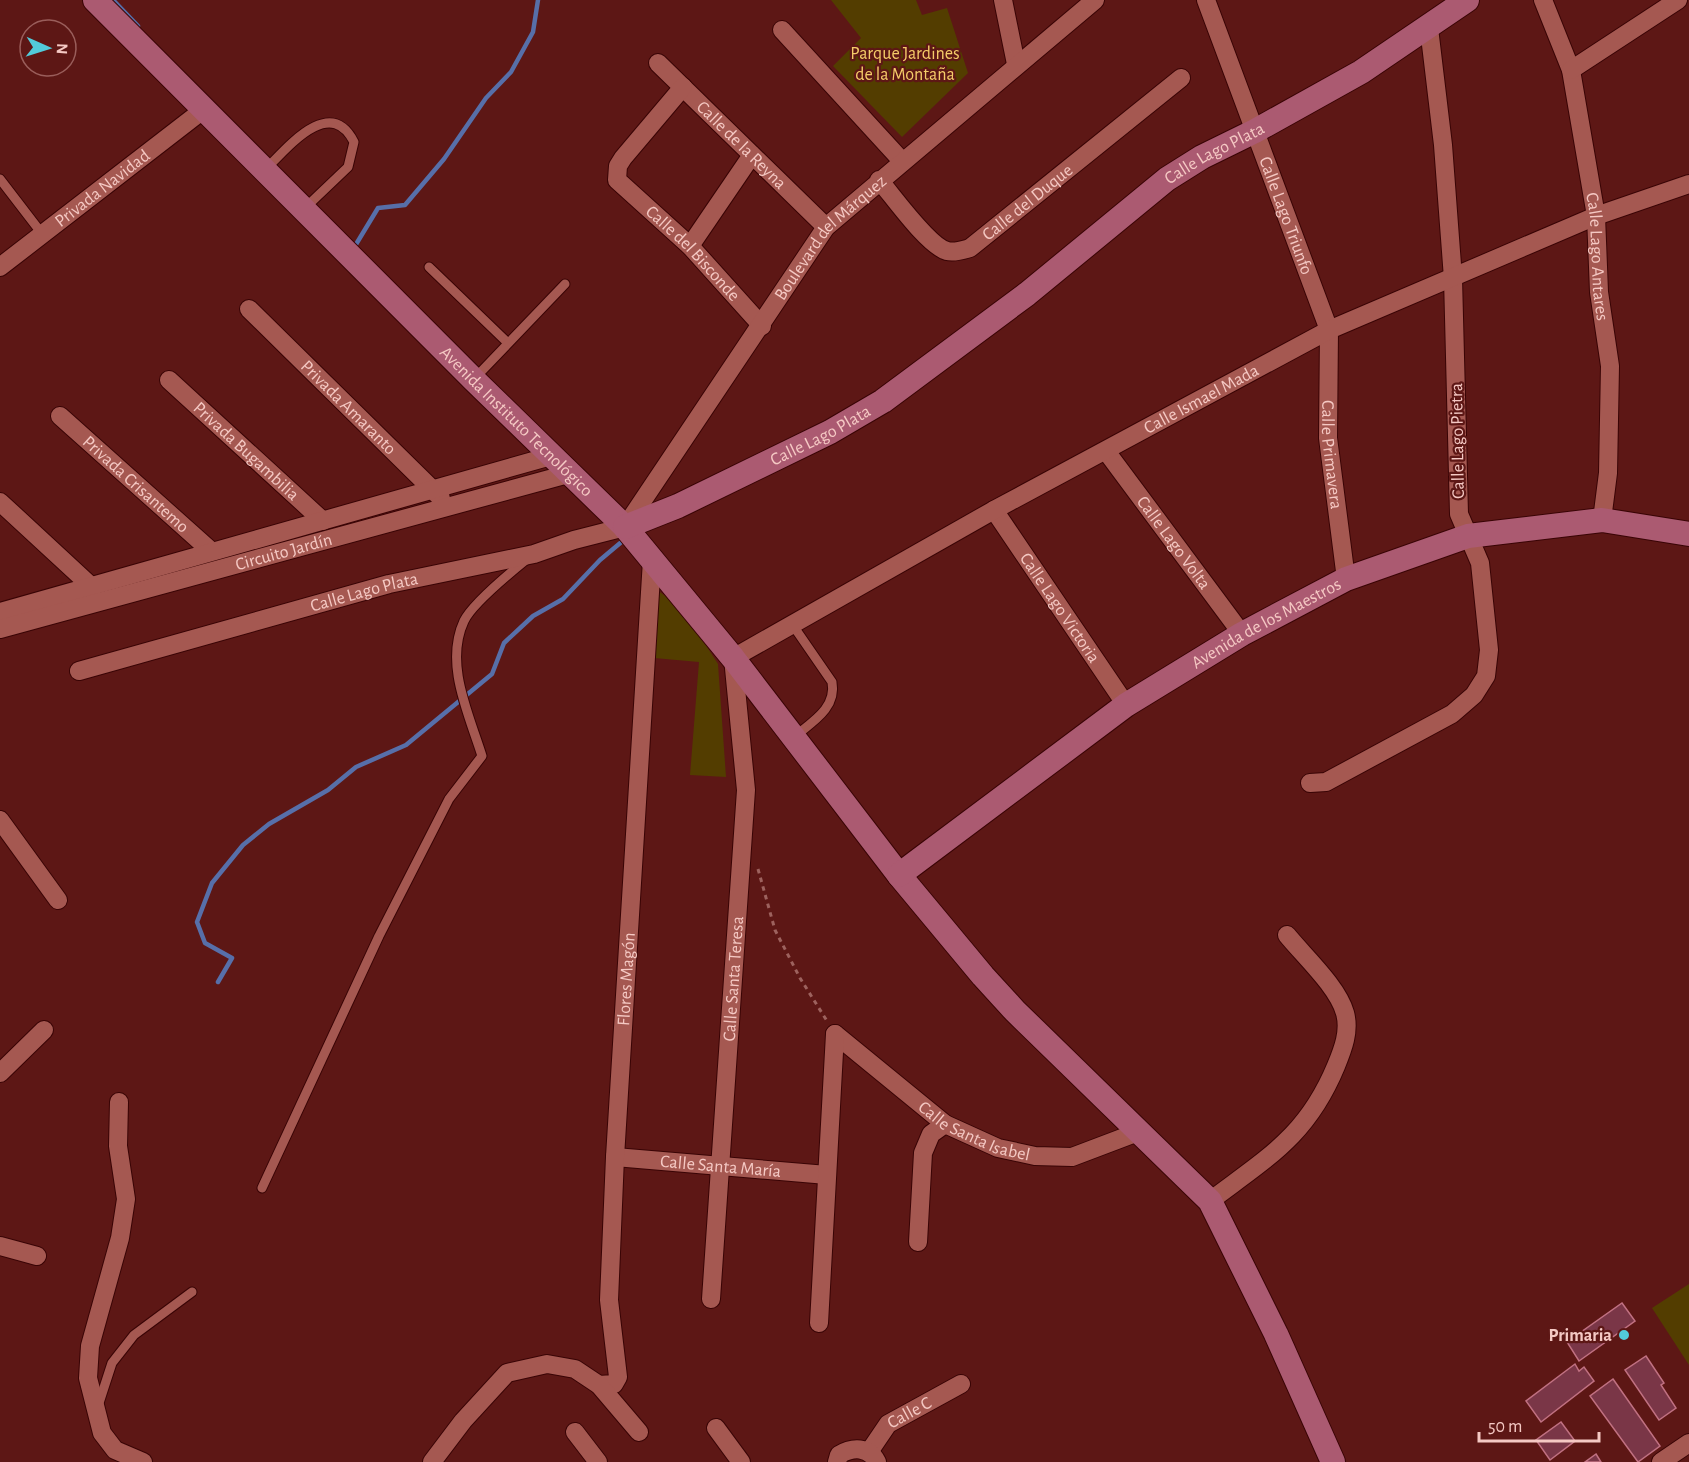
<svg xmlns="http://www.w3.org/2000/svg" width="1689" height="1462" font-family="'Alegreya Sans',sans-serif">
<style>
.green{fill:#533d00}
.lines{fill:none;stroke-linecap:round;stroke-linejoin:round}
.stream{stroke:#576fa9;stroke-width:4.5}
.building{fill:#7a3647;stroke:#c17182;stroke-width:1.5}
.lane-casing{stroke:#390405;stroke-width:11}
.street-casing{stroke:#390405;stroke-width:20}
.secondary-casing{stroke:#390405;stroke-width:26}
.path{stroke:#9d625e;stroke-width:3;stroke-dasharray:4.5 4.5;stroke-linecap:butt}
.lane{stroke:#a55851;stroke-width:9}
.street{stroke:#a55851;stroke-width:18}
.secondary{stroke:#ab5a71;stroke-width:24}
.poi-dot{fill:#52cbda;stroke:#5d1715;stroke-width:2}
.labels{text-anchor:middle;stroke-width:4.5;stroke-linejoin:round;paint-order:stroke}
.park-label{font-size:18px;fill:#f5cc69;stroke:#5d1715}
.street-label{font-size:18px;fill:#f5c9c4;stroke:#5d1715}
.poi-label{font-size:18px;font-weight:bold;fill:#f5c9c4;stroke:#5d1715;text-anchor:end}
</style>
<rect width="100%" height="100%" fill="#5d1715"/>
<!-- green -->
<g class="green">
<polygon points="831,0 916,0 922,15 947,8 968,73 902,137 833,66 861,38"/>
<polygon points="657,590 682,608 718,664 726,777 690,775 699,662 654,658"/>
<polygon points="1689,1284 1689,1365 1652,1308"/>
</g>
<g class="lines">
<!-- stream -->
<g class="stream">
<polyline points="113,0 138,26"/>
<polyline points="355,246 378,208 405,205 444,159 486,98 511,72 533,32 538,0"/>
<polyline points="218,982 232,958 205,943 197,922 212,883 243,845 269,824 328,790 356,767 406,745 492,674 504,643 533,616 563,599 600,560 625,539"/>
</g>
</g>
<!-- building -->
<g class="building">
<polygon points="1622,1303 1635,1321 1579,1361 1567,1342"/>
<polygon points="1646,1356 1664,1383 1661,1385 1676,1408 1659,1420 1625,1370"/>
<polygon points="1575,1364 1579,1371 1584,1367 1594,1381 1541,1422 1526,1401"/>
<polygon points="1613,1379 1660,1446 1638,1462 1590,1396"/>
<polygon points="1561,1422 1575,1441 1550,1460 1536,1440"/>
<polygon points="1596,1454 1601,1462 1585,1462"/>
</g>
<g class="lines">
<!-- lane casing -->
<g class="lane-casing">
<g id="lane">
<path d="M266,169C288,147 330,95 354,142L348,167L305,208"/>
<polyline points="0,179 43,235"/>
<polyline points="429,267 508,343"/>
<polyline points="475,378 565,284"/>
<path d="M792,624L832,682C837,708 812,722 794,737"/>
<path d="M262,1188L379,936L449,799L482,756C469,714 444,664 464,621C472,604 511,572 527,559"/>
<polyline points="98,1406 112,1363 134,1335 192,1292"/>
</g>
</g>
<!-- street casing -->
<g class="street-casing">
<g id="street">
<polyline points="1003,0 1016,64"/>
<path id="s1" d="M1206,0L1329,330L1328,438L1346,579"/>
<path id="s2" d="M1543,0L1571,70L1596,216L1599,292L1610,366L1608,473L1602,520"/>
<polyline points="782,30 902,161"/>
<path id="s3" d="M658,63L826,227"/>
<polyline points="1571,70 1678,0"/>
<path id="s4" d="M683,87L623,158L618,166L617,180L690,246L762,326"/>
<path id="s5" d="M879,180C893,196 928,246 947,251C955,253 963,250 970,248L1181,78"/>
<polyline points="690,246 752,155"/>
<path id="s6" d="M0,267L203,110"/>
<path id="s7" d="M249,309L441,498"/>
<path id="s8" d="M169,380L323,521"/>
<path id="s9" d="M60,416L211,551"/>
<path id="s10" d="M1106,451L1242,634"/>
<polyline points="0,502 92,587"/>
<path id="s11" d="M994,510L1126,705"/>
<polyline points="0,612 551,456"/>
<path id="s12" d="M0,629L568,474"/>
<path id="s13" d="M79,671L389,584L534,554L574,540L625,527L826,227L1095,0"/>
<polyline points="1310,783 1326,782 1452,714 1474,695 1486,676 1489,650 1480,563 1459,514 1453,278 1443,145 1429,28"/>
<polyline points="0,820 58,900"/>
<path id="s14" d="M835,1034L945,1124L998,1148L1035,1156L1072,1157L1138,1132"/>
<polyline points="0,1073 44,1030"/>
<polyline points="119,1102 118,1146 126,1199 120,1238 90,1346 88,1378 102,1433 115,1450 143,1462"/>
<path id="s15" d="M615,1157L827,1175"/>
<path d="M1210,1201C1268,1157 1307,1136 1336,1066C1343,1049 1350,1031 1345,1013C1338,987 1304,956 1287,935"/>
<polyline points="918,1242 923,1153 931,1134 945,1124"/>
<polyline points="0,1246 37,1256"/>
<path id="s16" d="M711,1299L746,790L733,658L994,510L1329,330L1596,216L1689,184"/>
<polyline points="819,1323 835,1034"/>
<path id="s17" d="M599,1385L614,1384L618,1377L609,1300L615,1157L652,560"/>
<polyline points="716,1428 741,1462"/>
<polyline points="575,1432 598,1462"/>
<path id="s18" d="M869,1452L888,1424L961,1384"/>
<polyline points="432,1462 463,1421 507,1373 547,1364 575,1369 599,1385 639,1432"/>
<path d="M837,1462L839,1455C852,1447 869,1446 877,1462"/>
<polyline points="1661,1462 1689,1443"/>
</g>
</g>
<!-- secondary casing -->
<g class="secondary-casing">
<g id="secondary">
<path id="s19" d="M95,0L474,380L625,527L733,658L899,875L983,976L1015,1011L1210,1201L1276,1334L1333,1462"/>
<path id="s20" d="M625,527L678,506L830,432L883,401L1027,294L1167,179L1202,157L1255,131L1361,72L1467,0"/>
<path id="s21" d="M899,875L1126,705L1242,634L1346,579L1468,536L1602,520L1689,534"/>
</g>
</g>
<!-- path -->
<polyline class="path" points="758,869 775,930 800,978 827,1021"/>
<!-- lane -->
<use href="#lane" class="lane"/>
<!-- street -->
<use href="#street" class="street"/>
<!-- secondary -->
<use href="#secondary" class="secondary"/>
</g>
<!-- markers -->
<circle class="poi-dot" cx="1624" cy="1335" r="6"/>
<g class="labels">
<!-- park labels -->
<g class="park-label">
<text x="905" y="59">Parque Jardines<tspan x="905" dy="21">de la Montaña</tspan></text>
</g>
<!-- street labels -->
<g class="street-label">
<text dy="6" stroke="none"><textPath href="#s3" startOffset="117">Calle de la Reyna</textPath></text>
<text dy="6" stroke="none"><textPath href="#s20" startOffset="702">Calle Lago Plata</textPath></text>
<text dy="6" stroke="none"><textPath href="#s6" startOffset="129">Privada Navidad</textPath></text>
<text dy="6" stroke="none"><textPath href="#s5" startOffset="196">Calle del Duque</textPath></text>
<text dy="6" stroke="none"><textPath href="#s1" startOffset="230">Calle Lago Triunfo</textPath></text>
<text dy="6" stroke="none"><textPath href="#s13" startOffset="921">Boulevard del Márquez</textPath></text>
<text dy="6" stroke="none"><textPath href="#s4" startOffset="222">Calle del Bisconde</textPath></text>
<text dy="6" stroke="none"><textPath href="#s2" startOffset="264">Calle Lago Antares</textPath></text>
<text dy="6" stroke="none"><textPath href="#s16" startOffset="1178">Calle Ismael Mada</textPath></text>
<text dy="6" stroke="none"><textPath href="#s7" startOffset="140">Privada Amaranto</textPath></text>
<text dy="6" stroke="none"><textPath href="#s19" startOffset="596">Avenida Instituto Tecnológico</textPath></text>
<text dy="6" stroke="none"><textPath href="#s20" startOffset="216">Calle Lago Plata</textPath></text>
<text transform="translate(1457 441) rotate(-91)" y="6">Calle Lago Pietra</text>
<text dy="6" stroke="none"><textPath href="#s8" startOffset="105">Privada Bugambilia</textPath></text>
<text dy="6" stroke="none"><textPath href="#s1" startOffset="477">Calle Primavera</textPath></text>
<text dy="6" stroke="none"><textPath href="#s9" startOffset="102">Privada Crisantemo</textPath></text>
<text dy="6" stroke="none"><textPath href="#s10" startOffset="114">Calle Lago Volta</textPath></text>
<text dy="6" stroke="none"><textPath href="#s12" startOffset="294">Circuito Jardín</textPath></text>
<text dy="6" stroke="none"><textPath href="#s13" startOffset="296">Calle Lago Plata</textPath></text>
<text dy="6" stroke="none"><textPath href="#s11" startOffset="118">Calle Lago Victoria</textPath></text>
<text dy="6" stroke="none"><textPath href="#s21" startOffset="446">Avenida de los Maestros</textPath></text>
<text dy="6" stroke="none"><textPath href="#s16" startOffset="321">Calle Santa Teresa</textPath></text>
<text dy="6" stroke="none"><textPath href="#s17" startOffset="422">Flores Magón</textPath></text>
<text dy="6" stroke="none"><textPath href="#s14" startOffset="172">Calle Santa Isabel</textPath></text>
<text dy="6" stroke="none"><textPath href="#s15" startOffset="106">Calle Santa María</textPath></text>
<text dy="6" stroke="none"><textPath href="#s18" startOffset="58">Calle C</textPath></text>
</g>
<!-- poi labels -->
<g class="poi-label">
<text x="1612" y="1341">Primaria</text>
</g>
</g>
<!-- north arrow -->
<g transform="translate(48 48) rotate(93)"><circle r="28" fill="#5d1715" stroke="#9a5e5b" stroke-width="1.5"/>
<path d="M0-4.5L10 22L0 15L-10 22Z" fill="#52cbda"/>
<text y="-9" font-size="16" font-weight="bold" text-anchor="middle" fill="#f5c9c4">N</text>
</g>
<!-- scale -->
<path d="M1479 1432v9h120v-9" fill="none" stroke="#f5c9c4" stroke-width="3"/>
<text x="1488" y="1432" font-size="18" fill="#f5c9c4" stroke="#5d1715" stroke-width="4.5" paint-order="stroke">50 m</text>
</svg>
